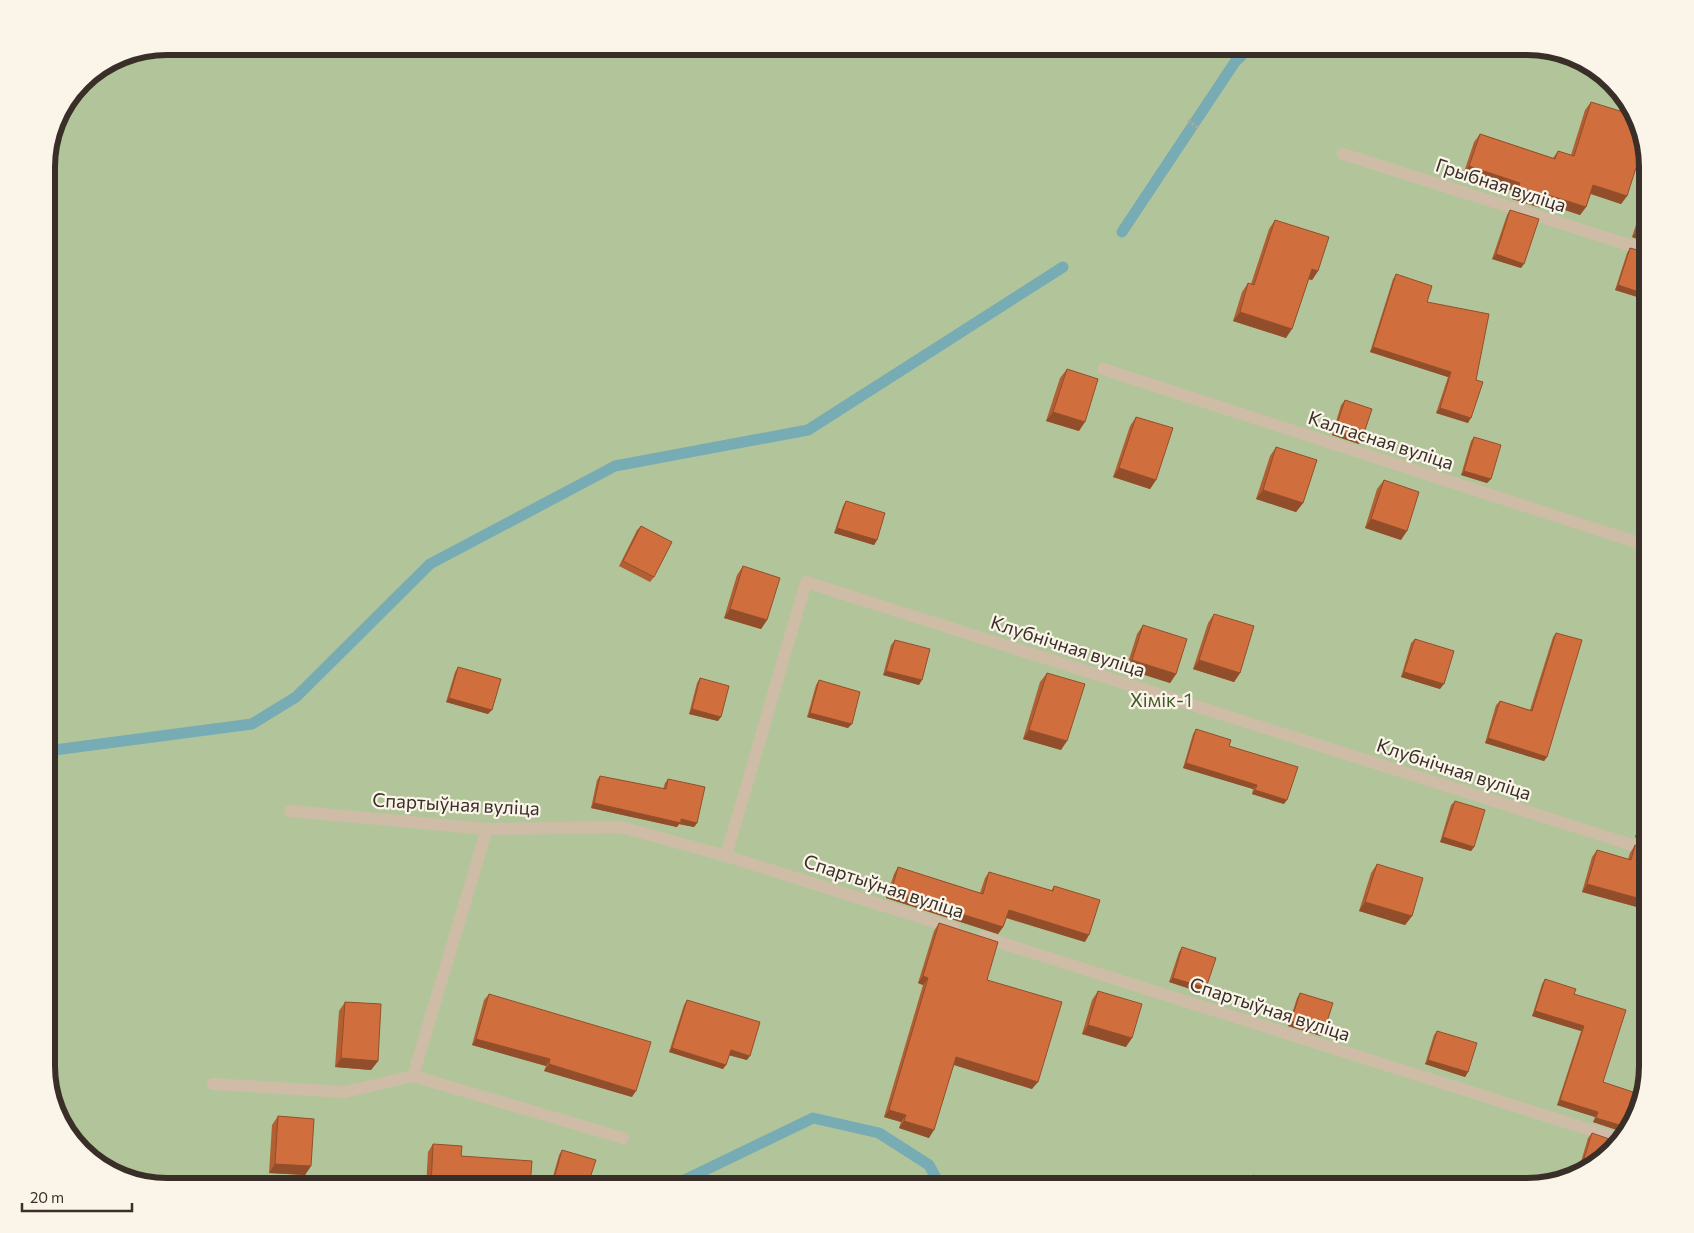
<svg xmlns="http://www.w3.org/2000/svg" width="1694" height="1233" font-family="Commissioner,sans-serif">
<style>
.green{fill:#b2c59a}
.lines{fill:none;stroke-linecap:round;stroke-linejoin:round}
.stream{stroke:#78acb4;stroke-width:11}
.path{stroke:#baa690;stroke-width:3;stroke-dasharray:2.5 2.5;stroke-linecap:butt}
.minor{stroke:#cebca6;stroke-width:12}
.wall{fill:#b35f34}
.shaded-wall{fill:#924e2b}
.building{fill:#d06f3d;stroke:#924e2b}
.labels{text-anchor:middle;stroke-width:4.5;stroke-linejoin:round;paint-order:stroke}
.street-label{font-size:19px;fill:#392f28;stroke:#fbf5e9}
.park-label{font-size:19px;fill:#435a29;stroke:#fbf5e9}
.rim{fill:none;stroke:#392f28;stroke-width:6}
</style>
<rect width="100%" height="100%" fill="#f4ebdc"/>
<!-- green -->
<polygon class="green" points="167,46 1527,46 1565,53 1600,71 1635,114 1648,167 1648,1066 1641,1104 1623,1139 1580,1174 1527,1187 167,1187 128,1180 94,1162 59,1119 46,1073 47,159 59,114 87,76 121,55"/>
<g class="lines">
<!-- stream -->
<g class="stream">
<polyline points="1122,232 1235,62 1251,46"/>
<polyline points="47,751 252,724 296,697 430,564 615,466 808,430 1063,267"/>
<polyline points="670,1187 813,1118 879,1133 929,1165 941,1187"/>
</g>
<!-- path -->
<polyline class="path" points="1188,120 1198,128"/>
<!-- minor -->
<g class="minor">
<polyline points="1343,154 1648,251"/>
<polyline points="1103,369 1648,546"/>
<polyline points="290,811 487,829 621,827 726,856 954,928"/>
<polyline points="726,856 806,582 1648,850"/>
<polyline points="983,937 1622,1140"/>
<polyline points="413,1076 487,829"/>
<polyline points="213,1084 345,1092 413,1076 623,1138"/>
</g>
</g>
<!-- wall -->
<g class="wall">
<polygon points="1591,102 1627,196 1621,204 1591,194 1586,207 1580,215 1544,203 1541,208 1512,199 1514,191 1463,175 1474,142 1480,134 1553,158 1558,151 1571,155 1585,110"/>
<polygon points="1648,193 1648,243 1632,237 1645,197"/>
<polygon points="1510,210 1521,268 1492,259 1507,215"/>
<polygon points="1275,220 1318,271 1312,280 1308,279 1286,338 1233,321 1242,292 1248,283 1251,284 1269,229"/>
<polygon points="1630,248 1648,253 1647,300 1615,290 1627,253"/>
<polygon points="1396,274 1427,302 1468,423 1436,413 1448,377 1370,352 1393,279"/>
<polygon points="1067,369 1079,431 1046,421 1060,378"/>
<polygon points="1345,400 1359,444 1332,435 1341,405"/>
<polygon points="1136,417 1156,480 1150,489 1113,477 1130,426"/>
<polygon points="1474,437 1491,479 1487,483 1461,475 1471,441"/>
<polygon points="1276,447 1303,503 1296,512 1256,499 1270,456"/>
<polygon points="1384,480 1401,540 1365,528 1377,489"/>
<polygon points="846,501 877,540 874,545 834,533 843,506"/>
<polygon points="641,526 654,577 650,582 619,566 637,530"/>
<polygon points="743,566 767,620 761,629 724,618 737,575"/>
<polygon points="1214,614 1240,673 1234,682 1193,669 1208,623"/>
<polygon points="1143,625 1176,674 1170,683 1126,669 1137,634"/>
<polygon points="1556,633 1547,757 1544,761 1485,743 1496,705 1500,701 1530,710 1553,637"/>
<polygon points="1415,639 1440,689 1401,677 1411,643"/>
<polygon points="895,640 919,685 883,675 891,645"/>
<polygon points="458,667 488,714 446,702 455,672"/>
<polygon points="1047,673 1061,750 1023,739 1040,682"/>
<polygon points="700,678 718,721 689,714 697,683"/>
<polygon points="819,680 848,728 807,717 816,685"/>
<polygon points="1196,729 1229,746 1284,804 1252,794 1253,789 1183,768 1193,734"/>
<polygon points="600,776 663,789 665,783 668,779 697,823 694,827 679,824 677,827 591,808 597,780"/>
<polygon points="1648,794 1648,842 1635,837"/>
<polygon points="1455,801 1474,847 1471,851 1440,842 1451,805"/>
<polygon points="1635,845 1648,849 1648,910 1582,892 1592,857 1597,850 1628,859 1630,853"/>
<polygon points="1377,864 1412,916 1405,925 1359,911 1371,873"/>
<polygon points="898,867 980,893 985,878 989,872 1051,891 1054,886 1085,942 1006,918 1003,927 998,934 886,898 894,874"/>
<polygon points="939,923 987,980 1032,1089 954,1065 929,1138 899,1128 901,1122 884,1117 923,985 918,983 934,931"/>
<polygon points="1182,947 1206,988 1203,993 1169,982 1179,952"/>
<polygon points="1545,979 1574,994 1603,1082 1620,1131 1593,1122 1595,1117 1557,1105 1581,1031 1532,1016 1542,984"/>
<polygon points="1098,991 1126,1047 1082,1034 1092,1000"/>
<polygon points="1300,993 1324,1031 1321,1036 1288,1026 1297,998"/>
<polygon points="489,994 632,1097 544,1071 546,1066 472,1045 484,1000"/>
<polygon points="687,1000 747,1060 729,1055 723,1069 669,1052 684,1005"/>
<polygon points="345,1002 378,1061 371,1070 335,1067 339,1011"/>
<polygon points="1437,1031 1468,1072 1465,1077 1425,1064 1434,1035"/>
<polygon points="278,1116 311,1166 305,1175 269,1173 272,1125"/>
<polygon points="1592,1133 1580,1174 1577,1175 1588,1138"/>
<polygon points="433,1144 461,1156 530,1187 426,1187 428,1152"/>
<polygon points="562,1150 587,1187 550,1187 559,1155"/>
<polygon points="1253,1175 1279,1187 1247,1187 1248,1182"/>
</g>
<!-- shaded-wall -->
<g class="shaded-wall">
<polygon points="1469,166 1520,183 1514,191 1463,175"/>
<polygon points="1593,185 1627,196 1621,204 1588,193"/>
<polygon points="1517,191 1548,195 1586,207 1580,215 1544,203 1541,208 1512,199"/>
<polygon points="1635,233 1648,237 1648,243 1632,237"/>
<polygon points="1496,254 1524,264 1521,268 1492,259"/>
<polygon points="1312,269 1318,271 1312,280 1305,278"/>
<polygon points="1618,285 1648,295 1648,300 1647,300 1615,290"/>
<polygon points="1240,312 1292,329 1286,338 1233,321"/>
<polygon points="1373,347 1451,372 1448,377 1370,352"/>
<polygon points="1440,408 1471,418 1468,423 1436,413"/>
<polygon points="1053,412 1085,422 1079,431 1046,421"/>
<polygon points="1335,430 1362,439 1359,444 1332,435"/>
<polygon points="1119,468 1156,480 1150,489 1113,477"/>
<polygon points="1464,471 1491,479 1487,483 1461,475"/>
<polygon points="1263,490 1303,503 1296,512 1256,499"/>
<polygon points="1371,519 1407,531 1401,540 1365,528"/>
<polygon points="837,528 877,540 874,545 834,533"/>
<polygon points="730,609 767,620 761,629 724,618"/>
<polygon points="1132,660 1176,674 1170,683 1126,669"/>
<polygon points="1199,660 1240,673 1234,682 1193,669"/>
<polygon points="886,671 922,680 919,685 883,675"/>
<polygon points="1404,672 1444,684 1440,689 1401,677"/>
<polygon points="449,698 492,710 488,714 446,702"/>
<polygon points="692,709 721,717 718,721 689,714"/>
<polygon points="810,713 852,724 848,728 807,717"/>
<polygon points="1029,730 1067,741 1061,750 1023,739"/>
<polygon points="1488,738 1547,757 1544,761 1485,743"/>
<polygon points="1186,763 1257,785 1253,789 1183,768"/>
<polygon points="1255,790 1287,800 1284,804 1252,794"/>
<polygon points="594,803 681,819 697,823 694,827 679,824 677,827 591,808"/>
<polygon points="1640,830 1648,833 1648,842 1635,837"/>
<polygon points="1443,837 1474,847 1471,851 1440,842"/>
<polygon points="1587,884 1648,901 1648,910 1582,892"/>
<polygon points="891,892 1003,927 998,934 886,898"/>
<polygon points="1365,902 1412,916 1405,925 1359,911"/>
<polygon points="1009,910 1089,935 1085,942 1004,917"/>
<polygon points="923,976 928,978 923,985 918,983"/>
<polygon points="1173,978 1206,988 1203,993 1169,982"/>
<polygon points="1535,1011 1584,1026 1581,1031 1532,1016"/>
<polygon points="1291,1021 1324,1031 1321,1036 1288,1026"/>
<polygon points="1088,1025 1132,1038 1126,1047 1082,1034"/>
<polygon points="476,1039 550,1059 546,1066 472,1045"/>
<polygon points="672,1048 726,1065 723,1069 669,1052"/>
<polygon points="731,1050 750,1056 747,1060 728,1055"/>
<polygon points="956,1057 1038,1082 1032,1089 951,1064"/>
<polygon points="341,1058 378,1061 371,1070 335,1067"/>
<polygon points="1428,1060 1468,1072 1465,1077 1425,1064"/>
<polygon points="549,1064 636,1091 632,1097 544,1071"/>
<polygon points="1560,1100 1598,1112 1595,1117 1557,1105"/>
<polygon points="889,1110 906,1115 901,1122 884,1117"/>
<polygon points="1596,1118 1623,1126 1620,1131 1593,1122"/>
<polygon points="904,1121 934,1130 929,1138 899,1128"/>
<polygon points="275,1164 311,1166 305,1175 269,1173"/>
<polygon points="553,1182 567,1187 550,1187"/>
</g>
<!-- building -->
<g class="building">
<polygon points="1591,102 1636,116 1643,146 1627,196 1593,185 1586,207 1548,195 1546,200 1517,191 1520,183 1469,166 1480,134 1555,159 1558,151 1574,156"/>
<polygon points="1648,193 1648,237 1635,233"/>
<polygon points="1510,210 1539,219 1524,264 1496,254"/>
<polygon points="1275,220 1329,237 1318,271 1312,269 1292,329 1240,312 1248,283 1254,285"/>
<polygon points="1630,248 1648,253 1648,295 1618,285"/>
<polygon points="1396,274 1432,286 1427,302 1489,314 1476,380 1483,382 1471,418 1440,408 1451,372 1373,347"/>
<polygon points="1067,369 1098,379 1085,422 1053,412"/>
<polygon points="1345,400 1372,409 1362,439 1335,430"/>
<polygon points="1136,417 1173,428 1156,480 1119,468"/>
<polygon points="1474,437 1501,445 1491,479 1464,471"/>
<polygon points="1276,447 1317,460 1303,503 1263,490"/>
<polygon points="1384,480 1419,492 1407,531 1371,519"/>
<polygon points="846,501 885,513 877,540 837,528"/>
<polygon points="641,526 672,542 654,577 623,561"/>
<polygon points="743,566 780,578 767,620 730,609"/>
<polygon points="1214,614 1254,626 1240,673 1199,660"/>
<polygon points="1143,625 1187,639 1176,674 1132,660"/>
<polygon points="1556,633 1582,640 1547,757 1488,738 1500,701 1532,711"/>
<polygon points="1415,639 1454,651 1444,684 1404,672"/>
<polygon points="895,640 930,649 922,680 886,671"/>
<polygon points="458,667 501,679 492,710 449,698"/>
<polygon points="1047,673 1085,684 1067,741 1029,730"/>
<polygon points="700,678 729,686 721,717 692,709"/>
<polygon points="819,680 860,692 852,724 810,713"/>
<polygon points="1196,729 1231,740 1229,746 1298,767 1287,800 1255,790 1257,785 1186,763"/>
<polygon points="600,776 666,789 668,779 705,787 697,823 681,819 681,823 594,803"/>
<polygon points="1455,801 1485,810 1474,847 1443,837"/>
<polygon points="1648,804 1648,833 1640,830"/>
<polygon points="1635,845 1648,849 1648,901 1587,884 1597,850 1631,860"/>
<polygon points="1377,864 1423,878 1412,916 1365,902"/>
<polygon points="898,867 983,894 989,872 1053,891 1054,886 1100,900 1089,935 1009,910 1003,927 891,892"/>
<polygon points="939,923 998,942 987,980 1062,1002 1038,1082 956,1057 934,1130 904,1121 906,1115 889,1110 928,978 923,976"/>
<polygon points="1182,947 1216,958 1206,988 1173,978"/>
<polygon points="1545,979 1576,989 1574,994 1626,1010 1603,1082 1633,1092 1623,1126 1596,1118 1598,1112 1560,1100 1584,1026 1535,1011"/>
<polygon points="1098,991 1142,1004 1132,1038 1088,1025"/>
<polygon points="1300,993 1333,1003 1324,1031 1291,1021"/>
<polygon points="489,994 651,1042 636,1091 549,1064 550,1059 476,1039"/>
<polygon points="687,1000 760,1022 750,1056 731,1050 726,1065 672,1048"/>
<polygon points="345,1002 381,1004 378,1061 341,1058"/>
<polygon points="1437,1031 1477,1043 1468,1072 1428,1060"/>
<polygon points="278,1116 314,1119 311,1166 275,1164"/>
<polygon points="1592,1133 1618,1142 1618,1143 1579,1174"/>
<polygon points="433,1144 462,1146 461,1156 532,1161 530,1187 431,1187"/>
<polygon points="562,1150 596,1160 587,1187 567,1187 553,1182"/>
<polygon points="1253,1175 1280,1184 1279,1187 1249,1187"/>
<polygon points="1174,1183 1185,1187 1173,1187"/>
</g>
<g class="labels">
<!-- street labels -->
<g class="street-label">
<text transform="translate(1501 185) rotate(18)" y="7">Грыбная вуліца</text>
<text transform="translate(1381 440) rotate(18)" y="7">Калгасная вуліца</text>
<text transform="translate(1068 646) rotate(18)" y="7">Клубнічная вуліца</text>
<text transform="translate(1454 769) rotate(18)" y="7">Клубнічная вуліца</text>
<text transform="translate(456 804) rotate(3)" y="7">Спартыўная вуліца</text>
<text transform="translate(884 886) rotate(18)" y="7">Спартыўная вуліца</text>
<text transform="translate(1270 1009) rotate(18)" y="7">Спартыўная вуліца</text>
</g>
<!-- park labels -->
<g class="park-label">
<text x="1161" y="707">Хімік-1</text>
</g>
</g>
<!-- crop -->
<path d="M0 0H1694V1233H0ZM167 55H1527A112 112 0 0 1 1639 167V1066A112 112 0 0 1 1527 1178H167A112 112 0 0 1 55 1066V167A112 112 0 0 1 167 55Z" fill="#fbf5e9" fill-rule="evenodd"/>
<path class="rim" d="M167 55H1527A112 112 0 0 1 1639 167V1066A112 112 0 0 1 1527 1178H167A112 112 0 0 1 55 1066V167A112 112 0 0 1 167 55Z"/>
<!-- scale -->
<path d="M22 1203v8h110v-8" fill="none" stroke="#392f28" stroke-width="2.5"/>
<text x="30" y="1203" font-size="15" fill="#392f28" stroke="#fbf5e9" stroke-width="4" paint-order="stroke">20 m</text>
</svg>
